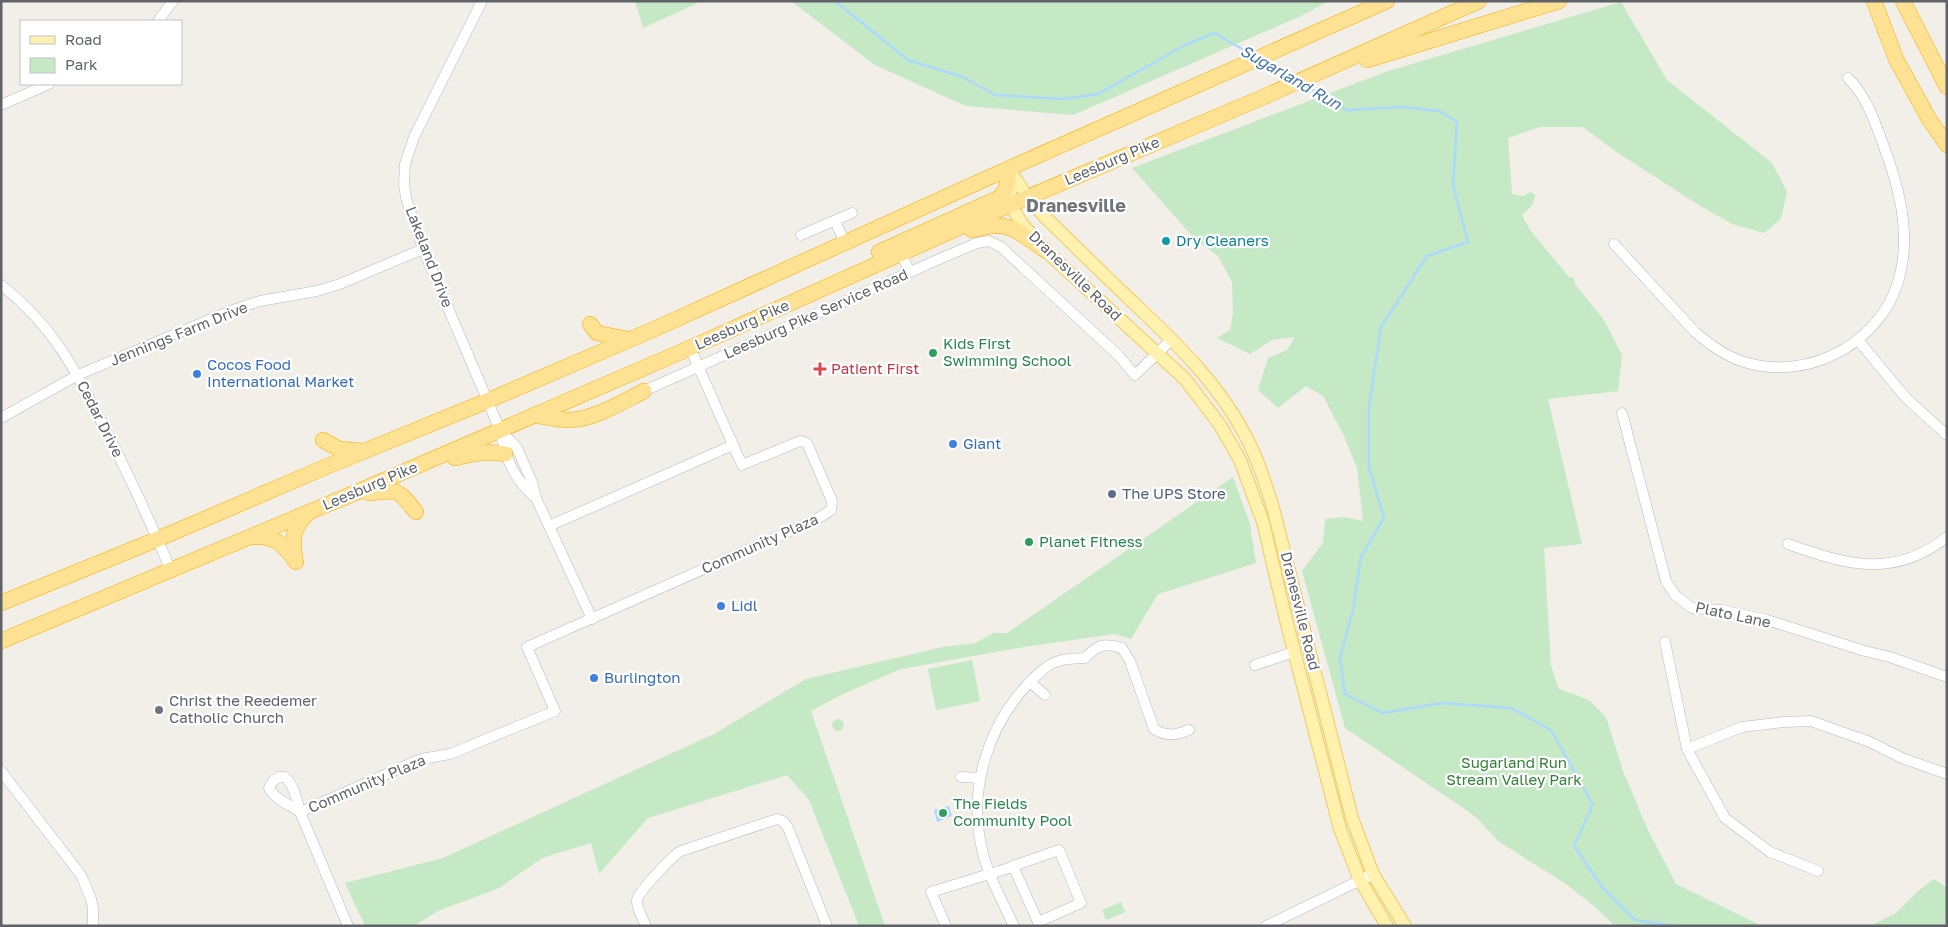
<svg xmlns="http://www.w3.org/2000/svg" width="1948" height="927" font-family="'Golos Text',sans-serif">
<style>
.green{fill:#c5e8c5}
.water{fill:#aadaff}
.lines{fill:none;stroke-linecap:round;stroke-linejoin:round}
.stream{stroke:#aadaff;stroke-width:2.5}
.minor-casing{stroke:#b5b8bc;stroke-width:11}
.major-casing{stroke:#f2c960;stroke-width:14}
.highway-casing{stroke:#f9ab00;stroke-width:16}
.minor{stroke:#fff;stroke-width:10}
.major{stroke:#fff2af;stroke-width:12}
.highway{stroke:#fde293;stroke-width:15}
.culture-dot{fill:#0f9aa8;stroke:#fff;stroke-width:2}
.leisure-dot{fill:#2e9e5b;stroke:#fff;stroke-width:2}
.health-dot{fill:#e0444e;stroke:#fff;stroke-width:2}
.shop-dot{fill:#3f7fe0;stroke:#fff;stroke-width:2}
.service-dot{fill:#5c6f8a;stroke:#fff;stroke-width:2}
.worship-dot{fill:#6b7280;stroke:#fff;stroke-width:2}
.labels{text-anchor:middle;stroke-width:4.5;stroke-linejoin:round;paint-order:stroke}
.street-label{font-size:15px;fill:#5f6368;stroke:#fff}
.culture-label{font-size:15px;fill:#0d838f;stroke:#fff;text-anchor:start}
.leisure-label{font-size:15px;fill:#27864d;stroke:#fff;text-anchor:start}
.shop-label{font-size:15px;fill:#366cbe;stroke:#fff;text-anchor:start}
.health-label{font-size:15px;fill:#be3a42;stroke:#fff;text-anchor:start}
.service-label{font-size:15px;fill:#4e5e75;stroke:#fff;text-anchor:start}
.worship-label{font-size:15px;fill:#5b616d;stroke:#fff;text-anchor:start}
.park-label{font-size:15px;fill:#348238;stroke:#fff}
.water-label{font-size:16px;font-style:italic;fill:#4174aa;stroke:#fff}
.quarter-label{font-size:18px;font-weight:bold;fill:#70757a;stroke:#fff}
</style>
<rect width="100%" height="100%" fill="#f1efe8"/>
<!-- green -->
<g class="green">
<polygon points="635,1 702,1 643,28"/>
<polygon points="791,1 1329,1 1301,16 1073,115 966,106 875,65"/>
<path d="M1621,2L1667,80L1772,163L1787,192L1781,219L1764,233L1732,224L1697,204L1615,151L1583,127H1540L1508,138L1512,194L1523,196L1531,192L1535,195C1534,206 1529,208 1522,215L1530,230L1569,277L1574,278L1575,284L1604,320L1622,355L1618,391L1548,399L1582,544L1544,548L1551,666L1559,689L1589,700L1606,717L1623,771L1647,828L1676,884L1762,926H1615L1594,906L1566,884L1498,841L1478,819L1466,810L1345,728L1302,571L1323,543L1325,519L1344,517L1363,521L1357,468L1344,436L1323,396L1306,386L1278,408L1258,390L1268,358L1287,350L1295,337L1272,340L1250,354L1217,338L1230,330L1233,313L1232,282L1218,256L1194,238L1132,168L1388,71Z"/>
<polygon points="1233,477 1250,524 1256,563 1158,594 1131,639 1115,634 1024,647 901,669 843,694 811,711 885,926 859,926 809,800 787,775 648,818 599,874 591,843 542,858 499,888 438,911 414,926 365,926 345,883 443,858 714,734 806,679 943,647 975,643 994,633 1007,633"/>
<polygon points="972,660 980,701 936,710 928,669"/>
<circle cx="838" cy="725" r="6"/>
<polygon points="1934,879 1947,888 1947,926 1870,926 1896,913 1918,891"/>
<polygon points="1121,902 1125,912 1106,920 1102,910"/>
</g>
<!-- water -->
<polygon class="water" points="949,806 952,816 937,822 934,810"/>
<g class="lines">
<!-- stream -->
<g class="stream">
<polyline points="835,1 908,60 963,77 995,95 1063,99 1098,94 1187,44 1214,33 1251,54"/>
<polyline points="1265,62 1292,78"/>
<polyline points="1304,85 1347,110 1401,107 1440,111 1457,122 1453,185 1468,242 1427,256 1381,327 1369,406 1369,468 1384,518 1361,557 1353,610 1340,658 1345,694 1383,713 1442,703 1511,708 1551,730 1593,805 1574,846 1603,888 1635,920 1674,926"/>
</g>
<!-- minor casing -->
<g class="minor-casing">
<g id="minor">
<path d="M482,1L414,137L405,164L404,184L406,198L423,249L500,430C506,460 513,478 536,498"/>
<polyline points="158,21 173,1"/>
<polyline points="1,105 49,84"/>
<polyline points="835,221 845,243"/>
<polyline points="801,235 852,213"/>
<path d="M1614,244L1695,332C1710,345 1725,356 1744,362C1810,383 1888,340 1901,270C1910,227 1898,184 1883,144C1874,120 1867,97 1848,78"/>
<polyline points="901,254 910,272"/>
<path d="M1,285C54,326 76,371 105,429C129,475 151,523 171,571"/>
<polyline points="1858,340 1906,398 1947,435"/>
<polyline points="644,391 944,257 977,243 989,241 1001,247 1118,355 1135,375 1172,339"/>
<polyline points="1622,413 1666,581 1675,595 1692,608 1721,610 1767,620 1865,651 1890,657 1947,677"/>
<polyline points="1,418 78,375 230,311 260,301 317,291 340,284 423,249"/>
<polyline points="500,430 517,448 532,482 536,498 592,619"/>
<polyline points="549,526 733,445"/>
<path d="M1788,544C1846,565 1894,579 1947,537"/>
<polyline points="1665,642 1687,749 1725,818 1770,852 1818,871"/>
<polyline points="1255,665 1294,652"/>
<polyline points="1030,682 1045,695"/>
<polyline points="1687,749 1742,727 1784,722 1811,721 1870,742 1902,758 1947,774"/>
<polyline points="1,771 81,875 91,899 93,908 93,926"/>
<path d="M279,777H285C294,785 297,800 300,812C290,805 274,799 269,788L273,781Z"/>
<polyline points="961,777 980,778"/>
<polyline points="348,926 300,812 421,759 450,754 555,711 527,647 817,519 831,510 832,501 807,443 800,441 742,465 690,348"/>
<path d="M646,926C643,918 636,908 637,900C639,891 673,855 681,851L777,819L783,821L788,828L827,926"/>
<polyline points="946,926 931,892 1009,868 1013,866 1059,850 1081,903 1038,922 1013,866"/>
<path d="M1014,926C1003,902 987,874 982,849C968,791 987,729 1026,686C1035,677 1046,664 1059,661C1067,658 1077,659 1085,658C1098,644 1104,643 1122,648L1130,661L1154,729C1167,737 1176,735 1189,730"/>
<polyline points="1266,926 1373,874"/>
</g>
</g>
<!-- major casing -->
<g class="major-casing">
<g id="major">
<path d="M1009,169L1028,198L1046,218C1077,248 1108,279 1139,308C1179,346 1218,384 1244,433C1257,456 1264,480 1272,504L1352,818L1373,874L1405,926"/>
<polyline points="1009,179 1011,205 1022,224 1045,250 1185,379 1220,425 1240,460 1263,522 1286,620 1340,829 1360,880 1387,926"/>
</g>
</g>
<!-- highway casing -->
<g class="highway-casing">
<g id="highway">
<polyline points="1874,1 1896,59 1929,119 1947,145"/>
<polyline points="1903,1 1947,87"/>
<polyline points="1367,60 1559,1"/>
<path d="M972,230C1011,219 1014,230 1045,250"/>
<polyline points="879,252 1001,197 1007,186 1009,169"/>
<polyline points="590,324 597,333 627,339"/>
<path d="M534,415C546,417 558,420 570,420C595,419 622,402 644,391"/>
<polyline points="323,440 339,449 362,451"/>
<path d="M455,458C473,453 487,451 505,454"/>
<path d="M369,493C400,489 397,489 416,512"/>
<path d="M254,537C275,535 285,546 296,562"/>
<path d="M295,558C292,537 292,530 307,514"/>
<polyline points="1,603 158,539 328,466 487,401 659,327 992,176 1387,1"/>
<polyline points="1,641 350,495 690,348 1005,207 1268,95 1479,1"/>
</g>
</g>
<!-- minor -->
<use href="#minor" class="minor"/>
<!-- major -->
<use href="#major" class="major"/>
<!-- highway -->
<use href="#highway" class="highway"/>
</g>
<!-- markers -->
<circle class="culture-dot" cx="1166" cy="241" r="5"/>
<g class="leisure-dot">
<circle cx="933" cy="353" r="5"/>
<circle cx="1029" cy="542" r="5"/>
<circle cx="943" cy="813" r="5"/>
</g>
<path class="health-dot" d="M817.5 361.5h5v5h5v5h-5v5h-5v-5h-5v-5h5z"/>
<g class="shop-dot">
<circle cx="197" cy="374" r="5"/>
<circle cx="953" cy="444" r="5"/>
<circle cx="721" cy="606" r="5"/>
<circle cx="594" cy="678" r="5"/>
</g>
<circle class="service-dot" cx="1112" cy="494" r="5"/>
<circle class="worship-dot" cx="159" cy="710" r="5"/>
<g class="labels">
<!-- street labels -->
<g class="street-label">
<text transform="translate(1112 161) rotate(-23)" y="5">Leesburg Pike</text>
<text transform="translate(429 257) rotate(69)" y="5">Lakeland Drive</text>
<text transform="translate(1075 276) rotate(44)" y="5">Dranesville Road</text>
<text transform="translate(816 314) rotate(-24)" y="5">Leesburg Pike Service Road</text>
<text transform="translate(742 325) rotate(-24)" y="5">Leesburg Pike</text>
<text transform="translate(179 334) rotate(-22)" y="5">Jennings Farm Drive</text>
<text transform="translate(100 419) rotate(63)" y="5">Cedar Drive</text>
<text transform="translate(370 486) rotate(-23)" y="5">Leesburg Pike</text>
<text transform="translate(760 544) rotate(-24)" y="5">Community Plaza</text>
<text transform="translate(1300 611) rotate(76)" y="5">Dranesville Road</text>
<text transform="translate(1733 615) rotate(12)" y="5">Plato Lane</text>
<text transform="translate(367 784) rotate(-23)" y="5">Community Plaza</text>
</g>
<!-- culture labels -->
<g class="culture-label">
<text x="1176" y="246">Dry Cleaners</text>
</g>
<!-- leisure labels -->
<g class="leisure-label">
<text x="943" y="349">Kids First<tspan x="943" dy="17">Swimming School</tspan></text>
<text x="1039" y="547">Planet Fitness</text>
<text x="953" y="809">The Fields<tspan x="953" dy="17">Community Pool</tspan></text>
</g>
<!-- shop labels -->
<g class="shop-label">
<text x="207" y="370">Cocos Food<tspan x="207" dy="17">International Market</tspan></text>
<text x="963" y="449">Giant</text>
<text x="731" y="611">Lidl</text>
<text x="604" y="683">Burlington</text>
</g>
<!-- health labels -->
<g class="health-label">
<text x="831" y="374">Patient First</text>
</g>
<!-- service labels -->
<g class="service-label">
<text x="1122" y="499">The UPS Store</text>
</g>
<!-- worship labels -->
<g class="worship-label">
<text x="169" y="706">Christ the Reedemer<tspan x="169" dy="17">Catholic Church</tspan></text>
</g>
<!-- park labels -->
<g class="park-label">
<text x="1514" y="768">Sugarland Run<tspan x="1514" dy="17">Stream Valley Park</tspan></text>
</g>
<!-- water labels -->
<g class="water-label">
<text transform="translate(1291 77) rotate(30)" y="6">Sugarland Run</text>
</g>
<!-- quarter labels -->
<g class="quarter-label">
<text x="1076" y="212">Dranesville</text>
</g>
</g>
<!-- border -->
<rect width="1948" height="927" fill="none" stroke="#5f6368" stroke-width="5"/>
<!-- legend -->
<rect x="20" y="20" width="162" height="65" fill="#ffffff" stroke="#bfc1c3"/>
<rect x="30" y="36" width="25" height="8" fill="#fff2af" stroke="#bfc1c3"/>
<text x="65" y="45" font-size="15" fill="#5f6368">Road</text>
<rect x="30" y="58" width="25" height="15" fill="#c5e8c5" stroke="#bfc1c3"/>
<text x="65" y="70" font-size="15" fill="#5f6368">Park</text>
</svg>
